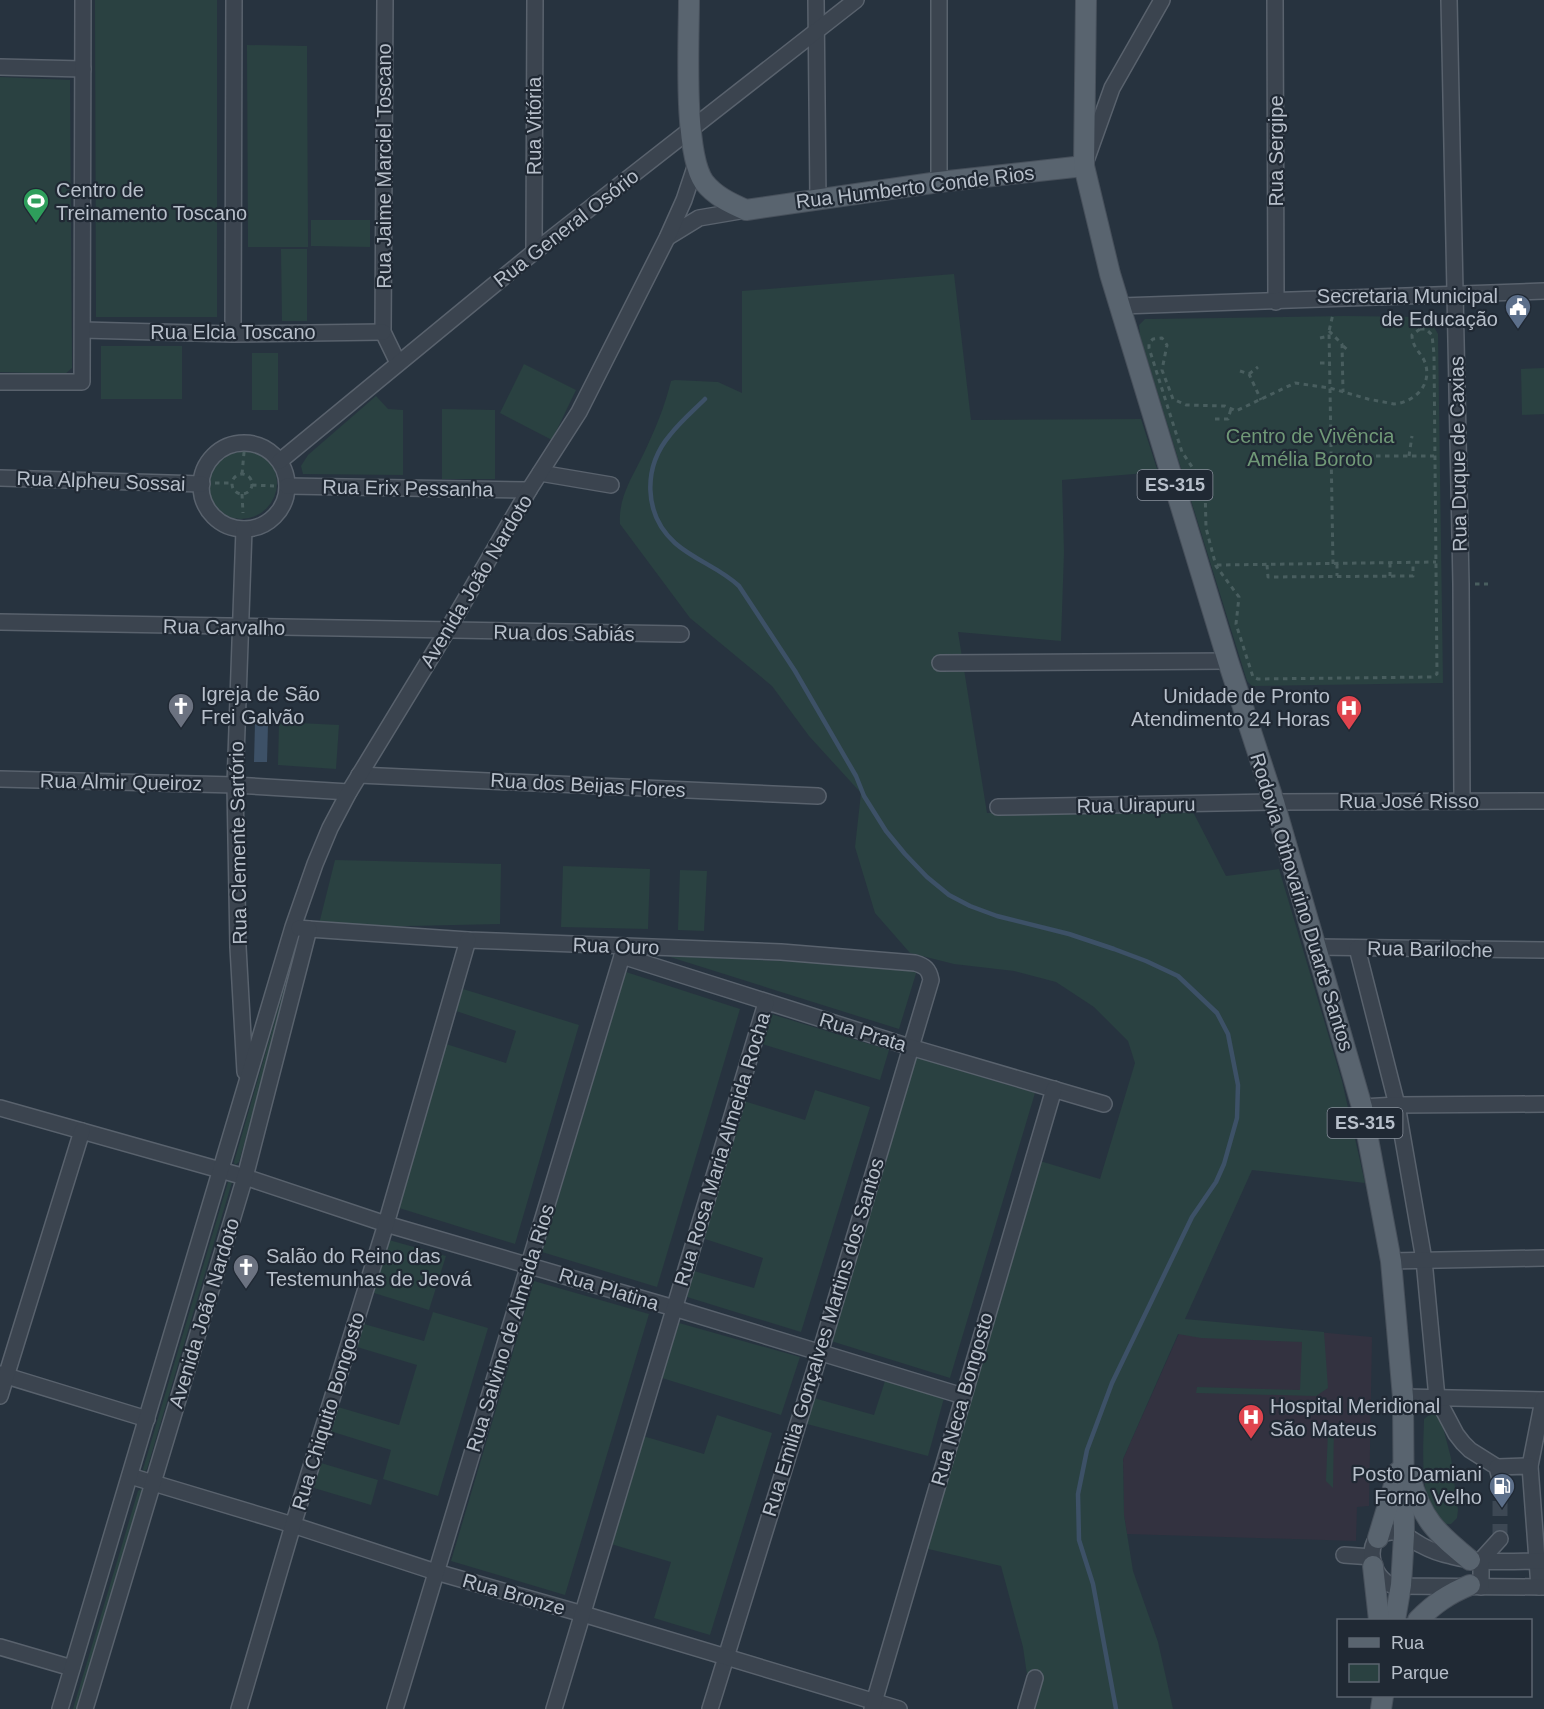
<svg xmlns="http://www.w3.org/2000/svg" width="1544" height="1709" font-family="Arial,sans-serif">
<style>
.medical{fill:#333240}
.green{fill:#2a4141}
.water{fill:#3d5167}
.lines{fill:none;stroke-linecap:round;stroke-linejoin:round}
.stream{stroke:#3d5167;stroke-width:4.5}
.minor-tunnel{stroke:#3d4854;stroke-width:15;stroke-dasharray:15 8;stroke-linecap:butt}
.minor-casing{stroke:#59626d;stroke-width:18}
.major-casing{stroke:#47505b;stroke-width:22}
.path{stroke:#495e5f;stroke-width:3;stroke-dasharray:4.5 4.5;stroke-linecap:butt}
.minor{stroke:#3b444f;stroke-width:15}
.major{stroke:#59646f;stroke-width:20}
.labels{text-anchor:middle;stroke-width:4.5;stroke-linejoin:round;paint-order:stroke}
.shield{fill:#202934;stroke:#8a929d;stroke-width:1.5}
.shield-label{font-size:18px;font-weight:bold;fill:#b7bfca}
.street-label{font-size:20px;fill:#b7bfca;stroke:#202934}
.poi-label{font-size:20px;fill:#b7bfca;stroke:#202934;text-anchor:start}
.park-label{font-size:20px;fill:#709977;stroke:#202934}
</style>
<rect width="100%" height="100%" fill="#27333f"/>
<!-- medical -->
<polygon class="medical" points="1185,1320 1372,1337 1369,1506 1357,1507 1356,1541 1127,1534 1124,1515 1123,1459"/>
<!-- green -->
<g class="green">
<polygon points="95,0 217,0 217,317 96,317"/>
<polygon points="247,45 307,46 308,247 248,247"/>
<polygon points="0,77 70,80 72,368 65,374 0,372"/>
<polygon points="311,220 370,220 370,247 311,246"/>
<polygon points="281,249 307,249 307,321 282,321"/>
<path d="M954,274L971,420L1141,419L1158,472L1062,480L1064,552L1061,641L958,632L987,813L1190,806L1226,876L1279,869L1342,1081L1365,1183L1252,1170L1185,1319L1324,1332L1328,1388L1316,1396L1196,1393L1197,1387L1300,1390L1302,1342L1201,1338L1178,1334L1123,1459L1124,1515L1133,1571L1158,1642L1173,1709H1032L1023,1647L1001,1566L924,1548L1040,1161L1100,1179L1135,1063L1128,1041L1094,1007L1056,982L1014,971L954,964L910,953L875,913L855,847L861,793L809,736L772,686L690,618L620,524C618,497 633,476 644,453C655,430 665,406 671,381L675,380L718,382L742,393V291Z"/>
<polygon points="1345,316 1423,317 1430,320 1438,334 1443,683 1252,686 1247,681 1140,336 1139,325 1145,319 1151,319"/>
<rect x="101" y="346" width="81" height="53"/>
<rect x="252" y="353" width="26" height="57"/>
<polygon points="524,364 576,390 552,440 500,413"/>
<polygon points="1544,368 1544,414 1522,415 1521,369"/>
<polygon points="376,396 388,409 403,410 403,475 303,474 301,466 308,455"/>
<polygon points="442,409 495,410 495,479 442,479"/>
<circle cx="241" cy="483" r="36"/>
<polygon points="279,722 339,725 336,769 278,765"/>
<polygon points="335,860 501,864 500,924 318,928"/>
<polygon points="563,866 650,869 648,929 561,927"/>
<polygon points="680,870 707,871 704,931 678,930"/>
<polygon points="298,940 301,942 239,1162 235,1165 234,1162"/>
<polygon points="667,956 918,967 899,1029"/>
<polygon points="626,972 740,1009 657,1287 542,1252"/>
<polygon points="463,989 579,1025 515,1244 396,1207 446,1044 506,1063 516,1031 456,1011"/>
<polygon points="771,1014 889,1050 880,1080 762,1044"/>
<polygon points="915,1057 1035,1093 950,1378 831,1341"/>
<polygon points="815,1090 870,1107 801,1332 687,1297 694,1271 754,1288 763,1258 702,1238 744,1101 805,1120"/>
<polygon points="231,1180 232,1182 147,1469 144,1472 143,1469 228,1182"/>
<polygon points="389,1240 446,1256 429,1310 374,1293"/>
<polygon points="534,1281 649,1314 565,1595 451,1561"/>
<polygon points="433,1312 488,1328 438,1496 383,1479 391,1450 330,1431 338,1407 399,1425 417,1365 357,1347 364,1324 424,1341"/>
<polygon points="679,1323 800,1357 781,1415 662,1378"/>
<polygon points="885,1381 944,1398 928,1456 807,1424 814,1398 874,1415"/>
<path d="M1432,1413L1440,1416L1451,1458L1458,1510L1457,1518L1451,1524C1416,1527 1424,1440 1424,1419Z"/>
<polygon points="717,1415 772,1433 710,1635 654,1618 671,1562 611,1544 643,1436 704,1454"/>
<polygon points="1334,1425 1333,1488 1326,1481 1328,1431"/>
<polygon points="321,1463 378,1480 371,1505 314,1488"/>
<polygon points="141,1489 142,1491 78,1709 73,1709 138,1491"/>
</g>
<!-- water -->
<polygon class="water" points="255,723 268,724 267,762 254,762"/>
<g class="lines">
<!-- stream -->
<path class="stream" d="M705,399C693,411 680,422 670,435C643,467 643,514 675,543C694,560 720,568 739,586L795,671L856,776L864,796L886,831L905,854L927,877L949,895L970,906L997,916L1069,934L1114,949L1146,961L1178,976L1217,1013L1228,1034L1238,1085L1237,1118L1224,1164L1216,1182L1192,1217L1112,1383L1087,1450L1078,1494L1079,1540L1093,1584L1116,1709"/>
<!-- minor-tunnel -->
<polyline class="minor-tunnel" points="1500,1539 1500,1479"/>
<!-- minor casing -->
<g class="minor-casing">
<g id="minor">
<polyline points="385,0 383,332 398,363"/>
<polyline points="816,0 818,200"/>
<polyline points="939,0 939,182"/>
<polyline points="1275,0 1276,302"/>
<polyline points="1449,0 1461,584 1462,801"/>
<polyline points="0,67 83,69"/>
<polyline points="1087,158 1112,88 1162,0"/>
<polyline points="668,237 699,218 746,210"/>
<polyline points="534,252 535,0"/>
<polyline points="1121,306 1544,291"/>
<polyline points="83,330 233,334 383,332"/>
<polyline points="233,334 234,0"/>
<polyline points="0,382 82,382 83,0"/>
<circle cx="244" cy="486" r="43"/>
<polyline points="280,461 534,252 856,0"/>
<polyline points="540,473 611,485"/>
<polyline points="0,478 202,484"/>
<polyline points="287,486 529,490"/>
<polyline points="244,529 235,785 238,947 245,1072"/>
<polyline points="0,622 681,634"/>
<polyline points="940,663 1228,661"/>
<polyline points="359,775 818,796"/>
<polyline points="0,779 235,785 349,792"/>
<polyline points="998,807 1274,802 1544,801"/>
<path d="M309,929L468,940L781,952L915,963C925,966 929,969 931,980L820,1353L710,1709"/>
<polyline points="1316,947 1544,950"/>
<polyline points="1357,948 1397,1105 1424,1260 1437,1398 1456,1434 1463,1443 1470,1450 1497,1467 1500,1479"/>
<polyline points="622,956 910,1047 1104,1104"/>
<polyline points="1362,1107 1397,1105 1544,1104"/>
<polyline points="0,1108 245,1177 386,1224 674,1308 963,1396"/>
<polyline points="1391,1261 1544,1258"/>
<polyline points="0,1374 147,1419"/>
<polyline points="0,1396 82,1131"/>
<polyline points="1403,1397 1544,1400"/>
<polyline points="1530,1466 1543,1400"/>
<polyline points="1497,1467 1530,1466 1539,1587"/>
<polyline points="130,1476 293,1525 436,1572 583,1614 899,1709"/>
<polyline points="1344,1555 1372,1557"/>
<path d="M1544,1561C1514,1561 1480,1564 1451,1556C1441,1554 1430,1550 1421,1545C1411,1540 1403,1531 1391,1532C1362,1534 1369,1579 1394,1586L1544,1587"/>
<polyline points="1481,1587 1481,1560 1500,1539"/>
<polyline points="0,1647 72,1668"/>
<polyline points="60,1709 293,927 315,864 330,828 349,792 447,631 529,490 579,412 667,238 684,200 696,164"/>
<polyline points="85,1709 245,1177 309,929 299,928"/>
<polyline points="239,1709 293,1525 386,1224 468,940"/>
<polyline points="395,1709 625,946"/>
<polyline points="554,1709 766,1003"/>
<polyline points="872,1709 1054,1089"/>
<polyline points="1026,1709 1035,1678"/>
</g>
</g>
<!-- major casing -->
<g class="major-casing">
<g id="major">
<path d="M689,0C689,40 683,152 704,182C715,196 730,203 746,210L939,182L1084,166"/>
<polyline points="1086,0 1084,166 1110,274 1228,661 1274,802 1362,1107 1391,1261 1403,1397 1404,1535 1401,1585 1395,1620"/>
<path d="M1410,1477C1422,1520 1436,1532 1470,1560"/>
<polyline points="1378,1538 1398,1472"/>
<polyline points="1373,1566 1379,1620"/>
<path d="M1418,1620C1434,1604 1448,1594 1470,1585"/>
<polyline points="1381,1709 1383,1696"/>
</g>
</g>
<!-- path -->
<g class="path">
<path d="M1420,329H1426L1432,335L1434,354L1437,674L1432,677L1258,679L1253,677L1236,624L1239,597L1216,566L1206,528L1205,486L1182,452L1149,348V343L1153,339L1162,338L1167,345L1162,370L1173,399L1186,405L1225,406L1236,411L1295,383L1330,388L1368,399L1394,404C1416,402 1434,383 1424,360C1419,351 1412,346 1412,335Z"/>
<polyline points="1329,331 1342,344 1343,392"/>
<polyline points="1320,338 1329,336"/>
<polyline points="1343,346 1349,351"/>
<polyline points="1320,363 1329,363"/>
<polyline points="1240,371 1249,374 1261,400"/>
<polyline points="1249,374 1258,367"/>
<polyline points="1215,419 1228,419 1231,409"/>
<polyline points="1331,456 1434,456"/>
<polyline points="1409,456 1412,436"/>
<circle cx="242" cy="484" r="10"/>
<polyline points="242,474 245,442"/>
<polyline points="215,483 232,483"/>
<polyline points="252,485 274,486"/>
<polyline points="242,494 243,513"/>
<polyline points="1390,563 1390,576"/>
<polyline points="1333,564 1329,331 1333,314"/>
<polyline points="1337,564 1337,576"/>
<polyline points="1217,565 1436,562"/>
<polyline points="1267,565 1268,577 1409,576 1413,576 1413,563"/>
<polyline points="1475,584 1488,584"/>
</g>
<!-- minor -->
<use href="#minor" class="minor"/>
<!-- major -->
<use href="#major" class="major"/>
</g>
<!-- icons -->
<defs>
<g id="stadium-pin" transform="scale(1.35)"><path d="M0 17L-7.5 6A9.5 9.5 0 1 1 7.5 6Z" fill="#2e9e5b" stroke="#202934"/><path d="M0-5a6.5 5 0 1 0 0 10a6.5 5 0 1 0 0-10ZM-3.5-1.8h7v3.6h-7Z" fill="#fff"/></g>
<g id="civic-pin" transform="scale(1.35)"><path d="M0 17L-7.5 6A9.5 9.5 0 1 1 7.5 6Z" fill="#5c6f8a" stroke="#202934"/><path d="M-.6-6.5H3V-4.5H.6V-3L4-1V1h2V6H-6V1h2V-1L-.6-3ZM-1.2 2.5V6h2.4V2.5Z" fill="#fff"/></g>
<g id="church-pin" transform="scale(1.35)"><path d="M0 17L-7.5 6A9.5 9.5 0 1 1 7.5 6Z" fill="#6b7280" stroke="#202934"/><path d="M-1.2-6h2.4v3.5h3.3v2.4h-3.3V6h-2.4V-.1h-3.3v-2.4h3.3Z" fill="#fff"/></g>
<g id="hospital-pin" transform="scale(1.35)"><path d="M0 17L-7.5 6A9.5 9.5 0 1 1 7.5 6Z" fill="#e0444e" stroke="#202934"/><path d="M-5-5h3v3.5h4V-5h3V5h-3V1.5h-4V5h-3Z" fill="#fff"/></g>
<g id="fuel-pin" transform="scale(1.35)"><path d="M0 17L-7.5 6A9.5 9.5 0 1 1 7.5 6Z" fill="#5c6f8a" stroke="#202934"/><path d="M-5.5-6h7V0h2V4h1.3V-2.5L3-4.5l.8-.8L6-3V5H2.5V1h-1V6h-7ZM-4.2-4.7v3.2H.2V-4.7Z" fill="#fff"/></g>
</defs>
<g fill-rule="evenodd">
<use href="#stadium-pin" x="36" y="201"/>
<use href="#civic-pin" x="1518" y="307"/>
<use href="#church-pin" x="181" y="706"/>
<use href="#hospital-pin" x="1349" y="708"/>
<use href="#church-pin" x="246" y="1267"/>
<use href="#hospital-pin" x="1251" y="1417"/>
<use href="#fuel-pin" x="1502" y="1486"/>
</g>
<g class="labels">
<!-- shield labels -->
<g class="shield">
<rect x="1137.5" y="470" width="75" height="30" rx="4.5"/>
<rect x="1327.5" y="1108" width="75" height="30" rx="4.5"/>
</g>
<g class="shield-label">
<text x="1175" y="491">ES-315</text>
<text x="1365" y="1129">ES-315</text>
</g>
<!-- street labels -->
<g class="street-label">
<text transform="translate(534 126) rotate(-90)" y="7">Rua Vitória</text>
<text transform="translate(1276 151) rotate(-90)" y="7">Rua Sergipe</text>
<text transform="translate(384 166) rotate(-90)" y="7">Rua Jaime Marciel Toscano</text>
<text transform="translate(915 187) rotate(-7)" y="7">Rua Humberto Conde Rios</text>
<text transform="translate(566 228) rotate(-38)" y="7">Rua General Osório</text>
<text x="233" y="339">Rua Elcia Toscano</text>
<text transform="translate(1458 454) rotate(-91)" y="7">Rua Duque de Caxias</text>
<text transform="translate(101 481) rotate(2)" y="7">Rua Alpheu Sossai</text>
<text transform="translate(408 488) rotate(1)" y="7">Rua Erix Pessanha</text>
<text transform="translate(476 581) rotate(-59)" y="7">Avenida João Nardoto</text>
<text transform="translate(224 627) rotate(1)" y="7">Rua Carvalho</text>
<text transform="translate(564 633) rotate(1)" y="7">Rua dos Sabiás</text>
<text transform="translate(121 782) rotate(1)" y="7">Rua Almir Queiroz</text>
<text transform="translate(588 785) rotate(3)" y="7">Rua dos Beijas Flores</text>
<text x="1409" y="808">Rua José Risso</text>
<text transform="translate(1136 805) rotate(-1)" y="7">Rua Uirapuru</text>
<text transform="translate(238 843) rotate(-91)" y="7">Rua Clemente Sartório</text>
<text transform="translate(1302 902) rotate(73)" y="7">Rodovia Othovarino Duarte Santos</text>
<text transform="translate(616 946) rotate(2)" y="7">Rua Ouro</text>
<text transform="translate(1430 949) rotate(1)" y="7">Rua Bariloche</text>
<text transform="translate(863 1032) rotate(17)" y="7">Rua Prata</text>
<text transform="translate(722 1149) rotate(-73)" y="7">Rua Rosa Maria Almeida Rocha</text>
<text transform="translate(609 1289) rotate(17)" y="7">Rua Platina</text>
<text transform="translate(204 1313) rotate(-73)" y="7">Avenida João Nardoto</text>
<text transform="translate(510 1328) rotate(-73)" y="7">Rua Salvino de Almeida Rios</text>
<text transform="translate(823 1337) rotate(-73)" y="7">Rua Emilia Gonçalves Martins dos Santos</text>
<text transform="translate(962 1399) rotate(-74)" y="7">Rua Neca Bongosto</text>
<text transform="translate(328 1411) rotate(-73)" y="7">Rua Chiquito Bongosto</text>
<text transform="translate(514 1594) rotate(16)" y="7">Rua Bronze</text>
</g>
<!-- poi labels -->
<g class="poi-label">
<text x="56" y="197">Centro de<tspan x="56" dy="23">Treinamento Toscano</tspan></text>
<text x="1498" y="303" text-anchor="end">Secretaria Municipal<tspan x="1498" dy="23">de Educação</tspan></text>
<text x="201" y="701">Igreja de São<tspan x="201" dy="23">Frei Galvão</tspan></text>
<text x="1330" y="703" text-anchor="end">Unidade de Pronto<tspan x="1330" dy="23">Atendimento 24 Horas</tspan></text>
<text x="266" y="1263">Salão do Reino das<tspan x="266" dy="23">Testemunhas de Jeová</tspan></text>
<text x="1270" y="1413">Hospital Meridional<tspan x="1270" dy="23">São Mateus</tspan></text>
<text x="1482" y="1481" text-anchor="end">Posto Damiani<tspan x="1482" dy="23">Forno Velho</tspan></text>
</g>
<!-- park labels -->
<g class="park-label">
<text x="1310" y="443">Centro de Vivência<tspan x="1310" dy="23">Amélia Boroto</tspan></text>
</g>
</g>
<!-- legend -->
<rect x="1337" y="1619" width="195" height="78" fill="#202934" stroke="#5c6570" stroke-width="1.5"/>
<rect x="1349" y="1638" width="30" height="9" fill="#59646f" stroke="#5c6570" stroke-width="1.5"/>
<text x="1391" y="1649" font-size="18" fill="#b7bfca">Rua</text>
<rect x="1349" y="1664" width="30" height="18" fill="#2a4141" stroke="#5c6570" stroke-width="1.5"/>
<text x="1391" y="1679" font-size="18" fill="#b7bfca">Parque</text>
</svg>
